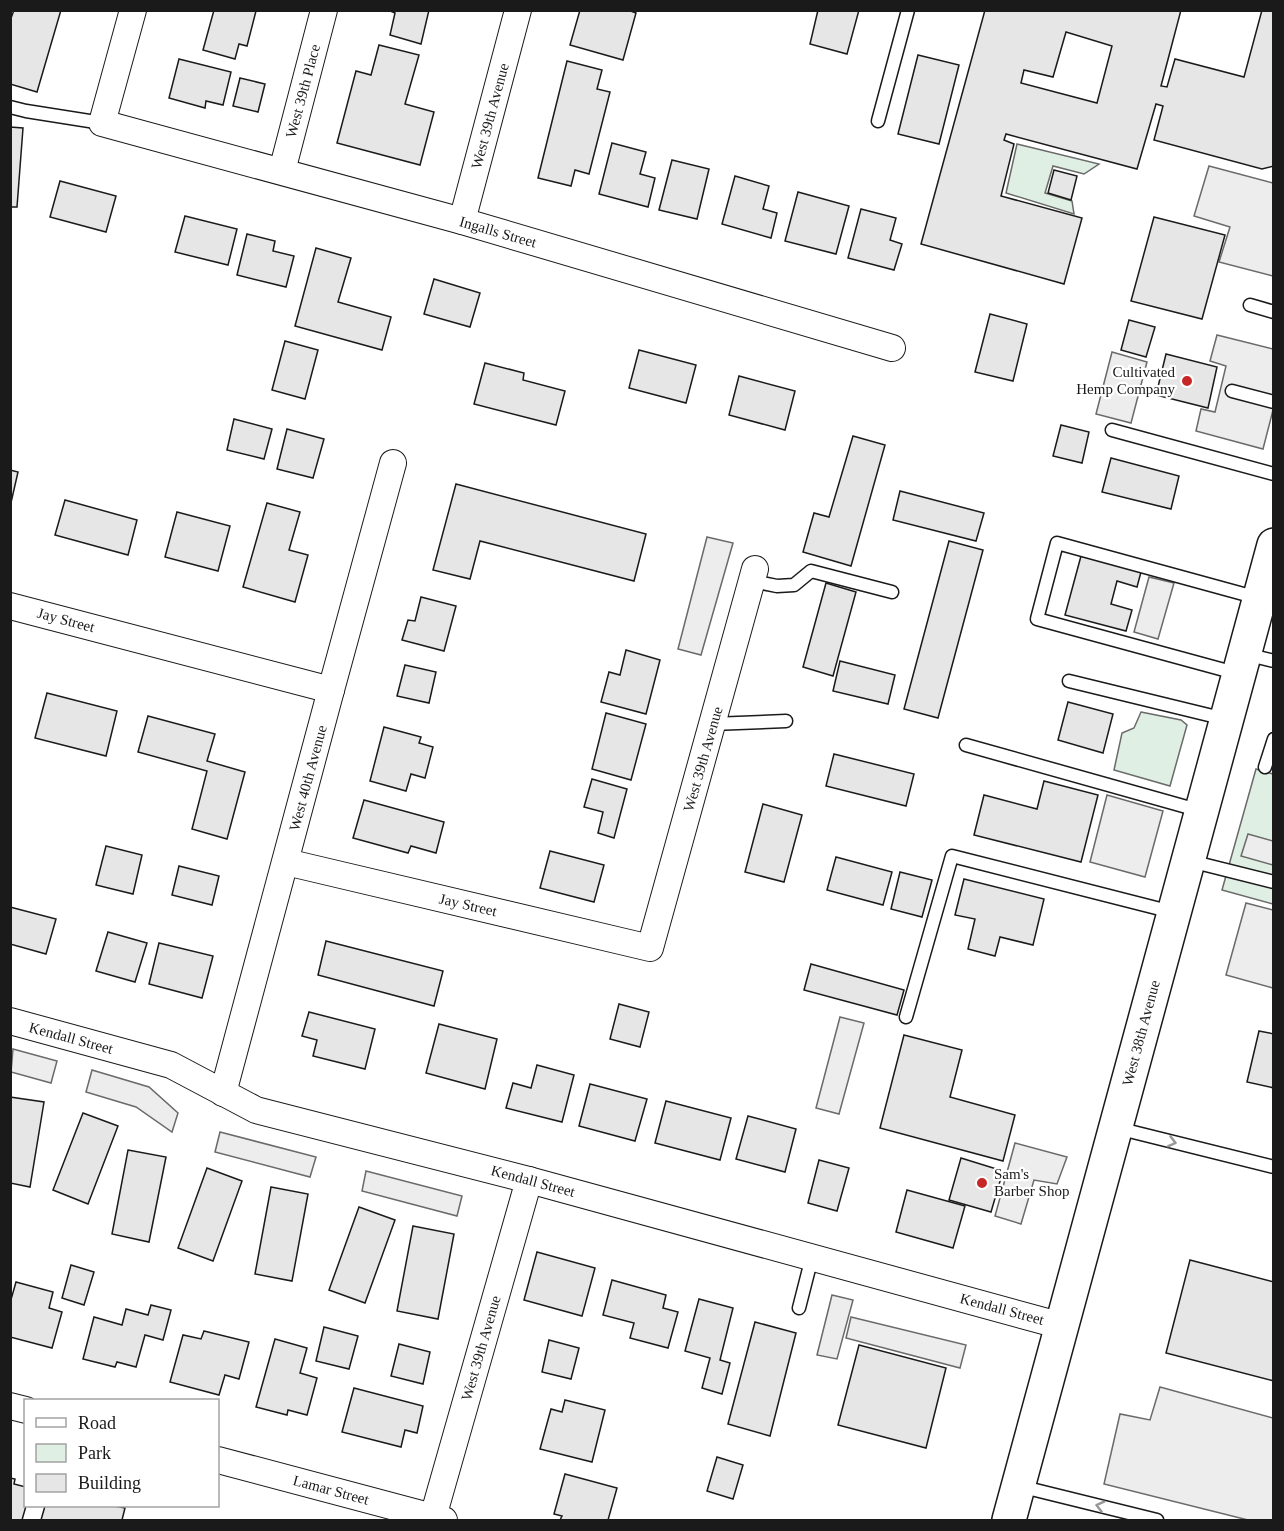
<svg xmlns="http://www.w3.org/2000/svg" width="1284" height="1531" font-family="'Times New Roman',serif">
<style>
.green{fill:#e0efe3;stroke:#6a6a6a;stroke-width:1.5}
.parking{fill:#ededed;stroke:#6a6a6a;stroke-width:1.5}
.building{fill:#e6e6e6;stroke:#1a1a1a;stroke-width:1.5;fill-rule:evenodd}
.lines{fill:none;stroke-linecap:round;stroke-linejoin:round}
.service-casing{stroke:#1a1a1a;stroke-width:15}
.minor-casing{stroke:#1a1a1a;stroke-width:28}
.secondary-casing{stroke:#1a1a1a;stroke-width:36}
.service{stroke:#fff;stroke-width:12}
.minor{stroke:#fff;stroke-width:26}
.secondary{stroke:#fff;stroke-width:33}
.oneway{stroke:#989898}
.poi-dot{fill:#c62828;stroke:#fff;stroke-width:2}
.labels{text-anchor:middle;stroke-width:4.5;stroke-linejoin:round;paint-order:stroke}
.street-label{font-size:15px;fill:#1a1a1a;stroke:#fff}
.poi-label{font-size:15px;fill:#1a1a1a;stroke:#fff;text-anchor:end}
</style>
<rect width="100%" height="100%" fill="#fff"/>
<!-- green -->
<g class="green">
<polygon points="1017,144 1099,164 1084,174 1053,166 1045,193 1072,201 1074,214 1006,193"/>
<polygon points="1141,712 1181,720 1187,725 1170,786 1114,770 1122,733 1134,728"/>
<polygon points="1256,769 1273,774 1273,904 1222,890"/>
</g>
<!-- parking -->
<g class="parking">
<polygon points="1209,166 1273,183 1273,276 1219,262 1230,227 1194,216"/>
<polygon points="1217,335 1273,349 1273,410 1263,449 1196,431 1201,409 1215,412 1226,366 1210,361"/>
<polygon points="1112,352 1147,362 1131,423 1096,414"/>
<polygon points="707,537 733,543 701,655 678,649"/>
<polygon points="1149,577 1174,583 1158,639 1134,632"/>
<polygon points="1107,795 1163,811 1145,877 1090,862"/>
<polygon points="1248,834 1273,841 1273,865 1241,856"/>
<polygon points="1246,903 1273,910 1273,988 1226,975"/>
<polygon points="840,1017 864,1023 839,1114 816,1108"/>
<polygon points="13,1049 57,1061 51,1083 11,1072"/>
<polygon points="92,1070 149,1087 178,1113 172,1132 136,1107 86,1092"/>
<polygon points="220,1132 316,1157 310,1177 215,1152"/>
<polygon points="1015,1143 1067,1157 1057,1184 1034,1180 1021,1224 995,1216"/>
<polygon points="366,1171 462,1196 457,1216 362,1191"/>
<polygon points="832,1295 853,1300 837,1359 817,1355"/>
<polygon points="851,1317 966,1345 960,1368 846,1338"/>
<polygon points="1160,1387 1273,1418 1273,1520 1248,1520 1104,1484 1120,1414 1150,1420"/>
</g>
<!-- building -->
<g class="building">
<polygon points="14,10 61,10 37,92 10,84 10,21"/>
<polygon points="214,10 256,11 247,46 239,44 235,59 203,50"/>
<polygon points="388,10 429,10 421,44 390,35 395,13"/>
<polygon points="580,10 628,10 636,13 623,60 570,45"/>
<polygon points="818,10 859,10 847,54 810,44"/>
<path d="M985,10H1181L1161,86L1167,87L1175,59L1244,77L1262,10H1274V166L1262,169L1154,140L1163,106L1156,104L1137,169L1006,134L1004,140L1014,144L1001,196L1082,218L1064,284L921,244ZM1066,32L1112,46L1097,103L1021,83L1024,70L1053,77Z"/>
<polygon points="379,45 419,55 405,104 434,112 420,165 337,143 356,71 371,75"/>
<polygon points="918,55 959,65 939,144 898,134"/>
<polygon points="179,59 231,72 223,105 206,101 205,108 169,98"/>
<polygon points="567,61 602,70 597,89 610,92 589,174 575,170 571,186 538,178"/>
<polygon points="240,78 265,84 258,112 233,106"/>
<polygon points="10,127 23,128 17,207 10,207"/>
<polygon points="612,143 646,152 640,174 655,178 648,207 599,194"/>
<polygon points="672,160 709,169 697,219 659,210"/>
<polygon points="1054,170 1077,176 1071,200 1048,193"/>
<polygon points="735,176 769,186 763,209 777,213 771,238 722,224"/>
<polygon points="60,181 116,196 106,232 50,217"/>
<polygon points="798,192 849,206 836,254 785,241"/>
<polygon points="861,209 896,218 890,240 902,244 894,270 848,258"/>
<polygon points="185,216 237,229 228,265 175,252"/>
<polygon points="1154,217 1225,235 1202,319 1131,301"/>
<polygon points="247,234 275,241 273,251 294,256 286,287 237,275"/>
<polygon points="316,248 351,258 338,302 391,317 382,350 295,326"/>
<polygon points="434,279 480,293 470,327 424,314"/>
<polygon points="990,314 1027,324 1013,381 975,372"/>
<polygon points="1129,320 1155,327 1146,357 1121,350"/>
<polygon points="285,341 318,350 305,399 272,390"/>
<polygon points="639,350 696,365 686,403 629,388"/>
<polygon points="1166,354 1217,367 1208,408 1156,395"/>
<polygon points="485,363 524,373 523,380 565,391 556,425 474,404"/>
<polygon points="739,376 795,391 785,430 729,415"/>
<polygon points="234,419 272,429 264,459 227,450"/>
<polygon points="1061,425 1089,432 1082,463 1053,456"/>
<polygon points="287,429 324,439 313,478 277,469"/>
<polygon points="853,436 885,445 851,566 803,552 814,513 829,517"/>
<polygon points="1111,458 1179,476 1171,509 1102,492"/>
<polygon points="10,470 18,472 10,507"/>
<polygon points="456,484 646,534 634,581 480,541 470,579 433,570"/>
<polygon points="900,491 984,513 976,541 893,520"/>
<polygon points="65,500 137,520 128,555 55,535"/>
<polygon points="267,503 300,512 289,550 308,555 295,602 243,587"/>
<polygon points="177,512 230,526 218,571 165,557"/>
<polygon points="949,541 983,550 938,718 904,709"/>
<polygon points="1081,556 1141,572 1137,587 1117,581 1111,604 1132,610 1126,631 1065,615"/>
<polygon points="826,583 856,592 833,676 803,667"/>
<polygon points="421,597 456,606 444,651 402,640 408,620 415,621"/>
<polygon points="626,650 660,660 646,714 601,702 609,672 620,675"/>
<polygon points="840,661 895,675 888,704 833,691"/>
<polygon points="405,665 436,672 429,703 397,696"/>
<polygon points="47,693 117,711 106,756 35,738"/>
<polygon points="1068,702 1113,714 1103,753 1058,740"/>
<polygon points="606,713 646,724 631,780 592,769"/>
<polygon points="148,716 215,734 207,761 245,772 227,839 192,829 207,771 138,752"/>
<polygon points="384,727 421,737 419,743 433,747 425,778 411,774 406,791 370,781"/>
<polygon points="834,754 914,774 906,806 826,786"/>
<polygon points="592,779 627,789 614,838 598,833 603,812 584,807"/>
<polygon points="1044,781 1098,795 1081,862 974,835 984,795 1037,809"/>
<polygon points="364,800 444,822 436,853 411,846 408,853 353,838"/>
<polygon points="763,804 802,815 784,882 745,872"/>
<polygon points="106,846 142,855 133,894 96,885"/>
<polygon points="550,851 604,865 594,902 540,888"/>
<polygon points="836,857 892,872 883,905 827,890"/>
<polygon points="179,866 219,876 212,905 172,895"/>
<polygon points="900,872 932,880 922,917 891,909"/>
<polygon points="964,879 1044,899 1033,945 1000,937 995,956 968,949 975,919 955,915"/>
<polygon points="10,907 56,919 46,954 10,944"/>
<polygon points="108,932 147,943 135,982 96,971"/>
<polygon points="326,941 443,971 434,1006 318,975"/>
<polygon points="159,943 213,956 202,998 149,984"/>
<polygon points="811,964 904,990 897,1015 804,990"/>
<polygon points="619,1004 649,1012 640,1047 610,1039"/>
<polygon points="309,1012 375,1029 365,1069 313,1056 317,1040 302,1036"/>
<polygon points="439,1024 497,1039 485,1089 426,1073"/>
<polygon points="1259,1031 1274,1034 1274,1088 1247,1082"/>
<polygon points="904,1035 962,1050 950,1097 1015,1115 1003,1161 880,1128"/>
<polygon points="537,1065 574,1075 562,1122 506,1108 513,1083 531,1088"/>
<polygon points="590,1084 647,1099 635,1141 579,1126"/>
<polygon points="10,1097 44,1102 30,1187 10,1183"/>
<polygon points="666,1101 731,1118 720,1160 655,1143"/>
<polygon points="83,1113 118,1126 88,1204 53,1190"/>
<polygon points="748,1116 796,1129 785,1172 736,1159"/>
<polygon points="128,1150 166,1157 149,1242 112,1234"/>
<polygon points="961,1158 1003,1171 991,1212 949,1200"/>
<polygon points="819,1160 849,1168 837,1211 808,1203"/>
<polygon points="207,1168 242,1181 213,1261 178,1248"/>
<polygon points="271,1187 308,1194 292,1281 255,1274"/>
<polygon points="907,1190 965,1206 953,1248 896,1232"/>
<polygon points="359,1207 395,1220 365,1303 329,1290"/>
<polygon points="413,1226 454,1234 438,1319 397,1311"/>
<polygon points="537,1252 595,1268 582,1316 524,1300"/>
<polygon points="1190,1260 1274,1282 1274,1381 1166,1353"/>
<polygon points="71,1265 94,1272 84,1305 62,1298"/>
<polygon points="612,1280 666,1295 663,1308 678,1312 668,1348 630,1338 634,1323 603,1315"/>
<polygon points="16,1282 53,1292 49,1308 62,1312 52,1348 10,1337 10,1303"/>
<polygon points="699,1299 733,1308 720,1360 730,1363 722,1394 702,1388 710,1358 685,1351"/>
<polygon points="151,1305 171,1310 163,1340 145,1335 136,1367 117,1362 115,1367 83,1359 94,1317 122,1325 126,1309 148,1315"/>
<polygon points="755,1322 796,1333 770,1436 728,1424"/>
<polygon points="324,1327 358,1336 349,1369 316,1361"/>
<polygon points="204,1331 249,1342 239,1379 225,1375 219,1395 170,1382 183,1335 201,1339"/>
<polygon points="275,1339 307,1348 300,1373 317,1378 307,1415 288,1410 287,1415 256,1407"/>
<polygon points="549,1340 579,1348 571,1379 542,1372"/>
<polygon points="399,1344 430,1352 423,1384 391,1376"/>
<polygon points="859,1345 946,1368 926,1448 838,1425"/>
<polygon points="354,1388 423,1406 417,1433 405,1430 401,1447 342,1432"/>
<polygon points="565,1400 605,1410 592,1462 540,1449 551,1409 562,1412"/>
<polygon points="717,1457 743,1465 733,1499 707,1491"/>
<polygon points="565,1474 617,1488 608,1520 560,1520 562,1516 554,1514"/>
<polygon points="10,1478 15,1479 14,1484 26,1487 26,1506 22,1520 10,1520"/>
<polygon points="45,1506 115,1506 125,1508 122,1520 41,1520"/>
</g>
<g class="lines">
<!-- service casing -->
<g class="service-casing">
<g id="service">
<polyline points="10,107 26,111 102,123"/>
<polyline points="878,121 908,10"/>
<polyline points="1250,305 1274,312"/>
<polyline points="1232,391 1274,402"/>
<polyline points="1112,430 1274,474"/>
<polyline points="752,581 777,586 794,585 811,571 892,592"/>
<polyline points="1245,654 1274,661"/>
<polyline points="1239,674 1037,619 1057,543 1258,598"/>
<polyline points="1069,681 1225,719"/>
<polyline points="712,724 786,721"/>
<polyline points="966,745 1201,811"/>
<polyline points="1265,767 1274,739"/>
<polyline points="1190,861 1274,882"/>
<polyline points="906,1017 952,856 1172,912"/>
<polyline points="1117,1128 1274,1167"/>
<polyline points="799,1308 812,1257"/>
<polyline points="1019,1486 1157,1520"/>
</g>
</g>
<!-- minor casing -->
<g class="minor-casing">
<g id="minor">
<polyline points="133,10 102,123 462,221 892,348"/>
<polyline points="282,171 324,10"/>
<polyline points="462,221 518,10"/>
<polyline points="10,606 331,690"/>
<polyline points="286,862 650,948 755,569"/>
<polyline points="10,1021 171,1065 256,1110 529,1180 1062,1326"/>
<polyline points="223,1093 331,690 393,463"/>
<polyline points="10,1406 26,1410"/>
<polyline points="218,1460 444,1520"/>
<polyline points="433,1517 529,1180"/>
</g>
</g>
<!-- secondary casing -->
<g class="secondary-casing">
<polyline id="secondary" points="1009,1520 1274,545"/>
</g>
<!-- service -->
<use href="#service" class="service"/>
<!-- minor -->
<use href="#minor" class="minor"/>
<!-- secondary -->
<use href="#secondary" class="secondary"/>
</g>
<!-- one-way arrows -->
<defs><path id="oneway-chevron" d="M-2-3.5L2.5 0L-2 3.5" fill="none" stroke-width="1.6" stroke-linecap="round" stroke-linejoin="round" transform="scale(1.5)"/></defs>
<g class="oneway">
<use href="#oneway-chevron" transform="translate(1172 1142) rotate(14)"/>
<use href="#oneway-chevron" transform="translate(1100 1506) rotate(-166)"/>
</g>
<!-- markers -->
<g class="poi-dot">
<circle cx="1187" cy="381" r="6"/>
<circle cx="982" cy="1183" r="6"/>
</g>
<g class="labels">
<!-- street labels -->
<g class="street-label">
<text transform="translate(303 91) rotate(-75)" y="5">West 39th Place</text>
<text transform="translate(490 116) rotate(-75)" y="5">West 39th Avenue</text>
<text transform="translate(498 232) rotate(16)" y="5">Ingalls Street</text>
<text transform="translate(66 620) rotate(15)" y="5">Jay Street</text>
<text transform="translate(703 759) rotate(-74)" y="5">West 39th Avenue</text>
<text transform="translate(308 778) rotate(-75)" y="5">West 40th Avenue</text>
<text transform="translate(468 905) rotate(13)" y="5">Jay Street</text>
<text transform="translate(1141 1033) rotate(-75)" y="5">West 38th Avenue</text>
<text transform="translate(71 1038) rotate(15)" y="5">Kendall Street</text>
<text transform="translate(533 1181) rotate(15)" y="5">Kendall Street</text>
<text transform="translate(1002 1309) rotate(15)" y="5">Kendall Street</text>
<text transform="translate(481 1348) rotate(-74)" y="5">West 39th Avenue</text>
<text transform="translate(331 1490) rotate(15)" y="5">Lamar Street</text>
</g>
<!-- poi labels -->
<g class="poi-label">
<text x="1175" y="377">Cultivated<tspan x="1175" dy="17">Hemp Company</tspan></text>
<text x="994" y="1179" text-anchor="start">Sam's<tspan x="994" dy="17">Barber Shop</tspan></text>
</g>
</g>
<!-- border -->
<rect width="1284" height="1531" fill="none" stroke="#1a1a1a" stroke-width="24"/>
<!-- legend -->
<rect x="24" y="1399" width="195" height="108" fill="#ffffff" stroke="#a3a3a3" stroke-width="1.5"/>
<rect x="36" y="1418" width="30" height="9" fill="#ffffff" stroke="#a3a3a3" stroke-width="1.5"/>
<text x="78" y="1429" font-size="18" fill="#1a1a1a">Road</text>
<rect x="36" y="1444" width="30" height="18" fill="#e0efe3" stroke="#a3a3a3" stroke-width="1.5"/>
<text x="78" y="1459" font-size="18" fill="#1a1a1a">Park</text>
<rect x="36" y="1474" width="30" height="18" fill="#e6e6e6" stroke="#a3a3a3" stroke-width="1.5"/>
<text x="78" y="1489" font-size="18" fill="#1a1a1a">Building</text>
</svg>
